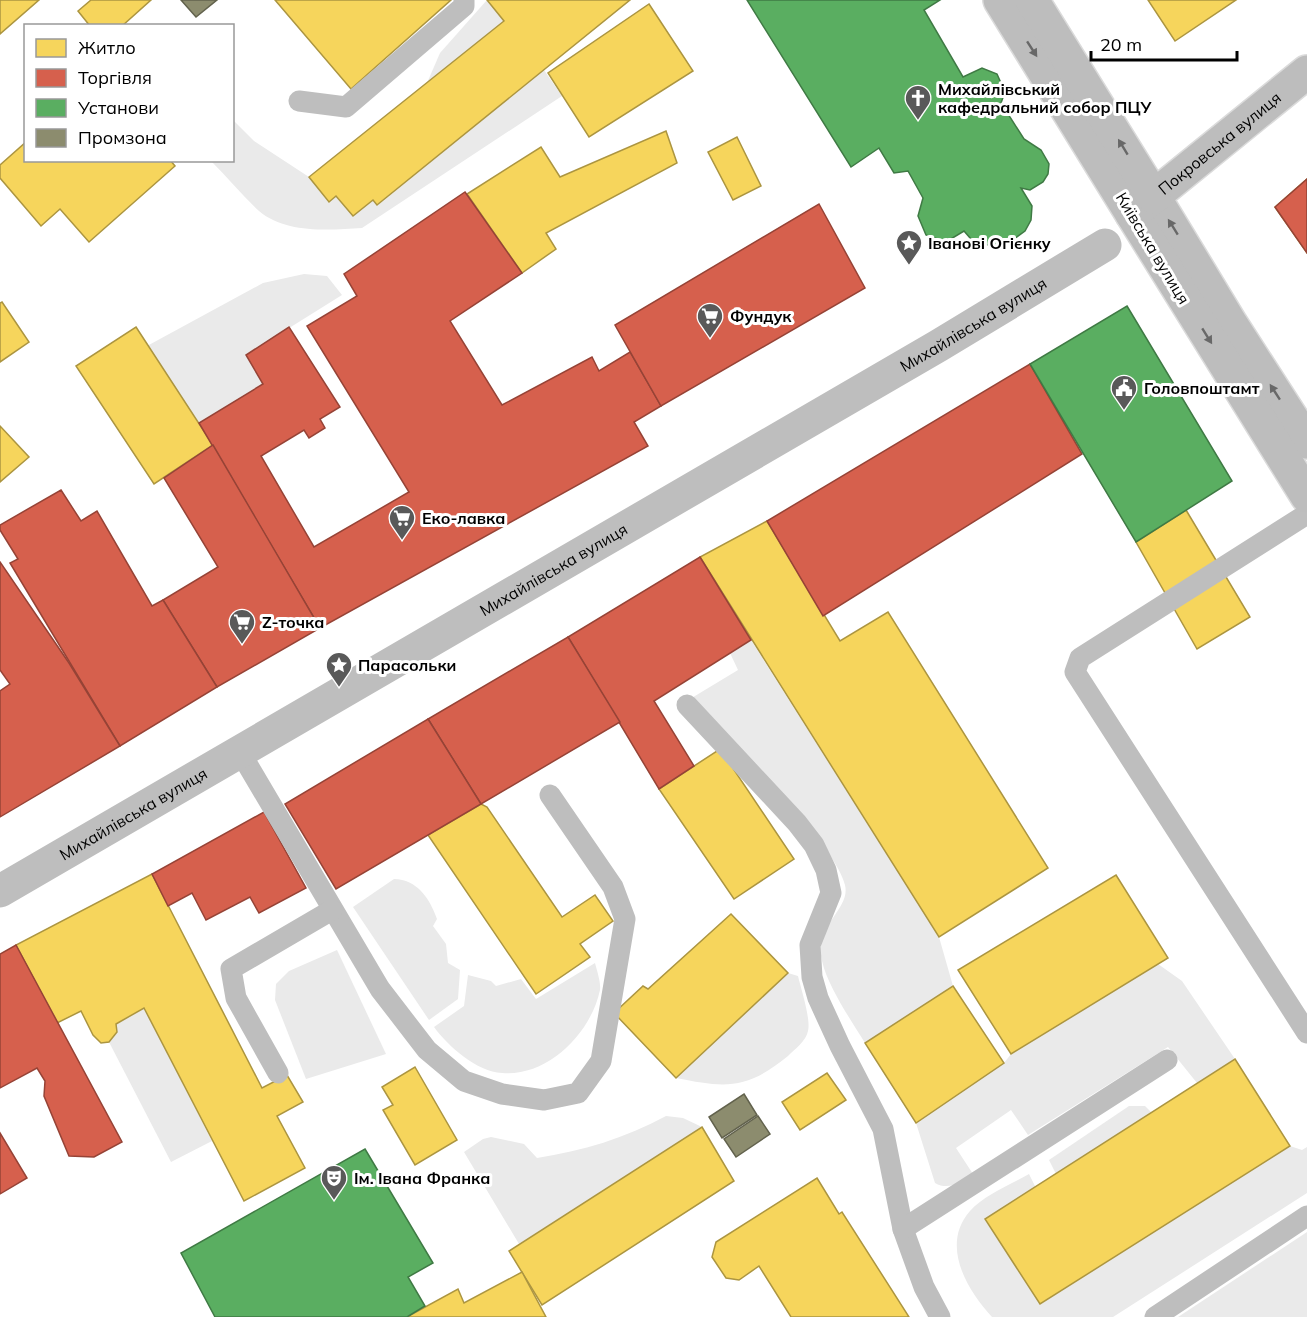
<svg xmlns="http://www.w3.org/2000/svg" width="1307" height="1317" font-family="Mulish,sans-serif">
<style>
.green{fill:#eaeaea}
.homes{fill:#f6d55c;stroke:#ac9540;stroke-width:1.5}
.shops{fill:#d6604d;stroke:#964336;stroke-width:1.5}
.public{fill:#5aae61;stroke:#3f7a44;stroke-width:1.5}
.industry{fill:#8c8c6e;stroke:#62624d;stroke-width:1.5}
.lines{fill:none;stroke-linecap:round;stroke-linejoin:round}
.primary-casing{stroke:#dbdbdb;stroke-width:36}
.highway-casing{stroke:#dbdbdb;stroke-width:36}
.lane{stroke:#bebebe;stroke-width:21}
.street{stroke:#bebebe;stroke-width:33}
.primary{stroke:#bdbdbd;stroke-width:33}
.highway{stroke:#bdbdbd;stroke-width:33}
.oneway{fill:#686868}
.labels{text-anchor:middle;stroke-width:6;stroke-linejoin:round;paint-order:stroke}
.poi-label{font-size:16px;font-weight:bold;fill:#000;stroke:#fff;text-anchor:start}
.street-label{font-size:16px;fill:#000;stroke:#fff}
</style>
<rect width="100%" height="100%" fill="#fff"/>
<!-- green -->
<g class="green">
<polygon points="487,0 504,21 427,83 440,53"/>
<path d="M544,70L562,96L362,228C330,230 286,234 259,211C242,195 227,177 211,161L232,160L233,120L254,141L309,177L328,202L336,196L373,200L378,205Z"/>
<polygon points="304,274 327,276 342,295 246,355 263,384 199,423 147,346 263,283"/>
<path d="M751,640L939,937L953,986L865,1043C851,1020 828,987 822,961C813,926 851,909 845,885C841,871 831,857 823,845L690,699L738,670L730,653Z"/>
<path d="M394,879C417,879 430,899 437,919L433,926L446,944L448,963L460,970L458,999L429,1020L353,907Z"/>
<polygon points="337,950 386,1054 306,1079 275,1000 276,984 289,971"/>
<path d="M595,963C597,971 601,982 600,990C591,1033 548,1077 502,1073C477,1072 448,1046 434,1027L464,1006L468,975L491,981L496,986L521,979L536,999Z"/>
<path d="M1158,964L1182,981L1235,1059L1197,1083L1168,1047L1028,1135L1011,1110L956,1148L973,1174C961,1182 949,1191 935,1183L916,1123L1004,1063L1011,1054Z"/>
<path d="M788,973L798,976C801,989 811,1019 808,1031C806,1041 795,1049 788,1056C746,1090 726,1088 676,1078Z"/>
<polygon points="144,1008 212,1141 171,1162 109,1042 117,1033 116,1024"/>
<polygon points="1129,1106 1145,1106 1152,1113 1056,1174 1049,1160"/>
<path d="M666,1116L683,1118L702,1127L519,1244L464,1152L483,1139L491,1137L524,1144L537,1158C582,1151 626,1138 666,1116Z"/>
<path d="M1290,1146L1302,1150L1307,1147V1193L1113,1317H992C967,1290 940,1245 970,1211C984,1195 1010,1185 1029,1174L1036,1188L985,1220L1040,1304Z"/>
<polygon points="1307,1232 1307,1317 1178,1317"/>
</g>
<!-- homes -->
<g class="homes">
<polygon points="0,0 39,0 0,34"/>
<polygon points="91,0 151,0 122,26 90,26 78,11"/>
<polygon points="275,0 451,0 351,89"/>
<polygon points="487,0 630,0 377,205 373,200 353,216 336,196 329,202 309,177 504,21"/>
<polygon points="1148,0 1236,0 1175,41"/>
<polygon points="649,4 693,71 589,137 548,73"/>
<polygon points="666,131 677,163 546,233 556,249 522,273 467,194 541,147 560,177"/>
<polygon points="737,137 761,186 733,200 708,152"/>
<polygon points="26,142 26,160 170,160 175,166 89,242 60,209 41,226 0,178 0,165"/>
<polygon points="1307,179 1307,253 1275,207"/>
<polygon points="2,302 29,342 0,362 0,303"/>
<polygon points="136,327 213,445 154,484 76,366"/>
<polygon points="0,426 29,457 0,482"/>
<polygon points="1186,510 1250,617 1197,649 1136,542"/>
<polygon points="767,521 840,641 888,612 1048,868 939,937 700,557"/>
<polygon points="720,749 794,859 734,899 659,789"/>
<polygon points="481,804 487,807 562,917 595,895 613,921 580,944 590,957 536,994 428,835"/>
<polygon points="152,874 262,1088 287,1075 303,1102 277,1116 305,1168 244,1201 144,1008 116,1024 117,1032 109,1042 101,1043 93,1035 81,1011 57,1023 16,945"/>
<polygon points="1116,875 1168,958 1011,1054 958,970"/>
<polygon points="731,914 788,973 676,1078 614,1013 643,986 648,989"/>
<polygon points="953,986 1004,1063 916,1123 865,1043"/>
<polygon points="1235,1059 1290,1146 1040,1304 985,1219"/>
<polygon points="415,1067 457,1140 415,1165 383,1110 393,1105 382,1087"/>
<polygon points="827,1073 846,1100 800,1130 782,1102"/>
<polygon points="702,1127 734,1181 542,1305 509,1251"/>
<polygon points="817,1178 839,1214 842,1212 909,1317 791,1317 759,1266 739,1280 726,1278 712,1257 716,1242"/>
<polygon points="522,1272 546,1317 407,1317 458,1289 464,1303"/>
</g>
<!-- shops -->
<g class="shops">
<polygon points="1307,179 1307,253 1275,207"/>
<polygon points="465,192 522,273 450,321 502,405 592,357 599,371 630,352 661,406 634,422 648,446 320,628 199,423 263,384 246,355 289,327 340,407 320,419 325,428 309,438 304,430 261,456 314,547 409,492 307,326 357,296 344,274"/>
<polygon points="819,204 865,288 661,406 615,325"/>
<polygon points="1030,364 1082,454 823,616 767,521"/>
<polygon points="213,445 320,628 217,687 163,600 218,567 164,478"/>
<polygon points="61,490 81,521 97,511 152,606 163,600 217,687 120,746 10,563 18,559 0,530 0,525"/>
<polygon points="700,557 751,640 654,701 694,766 659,789 568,637"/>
<polygon points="0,562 69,663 120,746 0,817 0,691 10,684 0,670"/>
<polygon points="568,637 620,722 481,804 428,719"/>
<polygon points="428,719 481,804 336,889 285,804"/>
<polygon points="264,812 306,888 259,913 250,897 206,920 192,893 168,906 152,874"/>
<polygon points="16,945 122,1142 94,1157 69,1156 44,1096 45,1081 37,1068 0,1088 0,954"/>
<polygon points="0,1133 27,1178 0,1194"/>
</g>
<!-- public -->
<g class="public">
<polygon points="747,0 940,0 924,10 963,77 982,68 997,74 1005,92 1001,103 1024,139 1041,150 1049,164 1048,174 1043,182 1030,190 1021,188 1032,206 1031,220 1025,231 1007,244 994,247 971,239 964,231 946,242 926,235 918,216 923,198 908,171 894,173 879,148 851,167"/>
<polygon points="1127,306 1232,481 1136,542 1030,364"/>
<polygon points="365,1149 433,1263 408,1277 425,1306 407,1317 215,1317 181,1253"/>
</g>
<!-- industry -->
<g class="industry">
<polygon points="181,0 217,0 196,17"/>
<polygon points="744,1094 757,1115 722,1138 709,1117"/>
<polygon points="758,1116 770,1134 736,1157 724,1139"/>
</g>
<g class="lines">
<!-- primary casing -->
<g class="primary-casing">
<g id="primary">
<polyline points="1154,197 1231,324 1307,442"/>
<polyline points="1132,214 1307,496"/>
</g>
</g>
<!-- highway casing -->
<g class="highway-casing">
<g id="highway">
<path id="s2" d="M1000,0L1132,214L1307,72"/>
<polyline points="1032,0 1154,197"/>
</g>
</g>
<!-- lane -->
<g class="lane">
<polyline points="299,101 346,107 464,6 464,0"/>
<polyline points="1307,514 1080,658 1075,672 1307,1033"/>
<polyline points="687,705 797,823 814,845 826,870 831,893 810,945 812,977 818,998 840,1046 883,1129 903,1229 924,1287 940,1317"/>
<polyline points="240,752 380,989 427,1050 464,1081 502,1094 544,1100 578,1093 601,1061 625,919 613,887 550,795"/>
<polyline points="278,1073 236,998 231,969 332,910"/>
<polyline points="903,1229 1167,1060"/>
<polyline points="1155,1317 1307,1216"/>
</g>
<!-- street -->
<path class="street" id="s1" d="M0,891L938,346L1105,245"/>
<!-- primary -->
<use href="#primary" class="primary"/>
<!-- highway -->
<use href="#highway" class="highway"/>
</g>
<!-- one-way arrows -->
<defs><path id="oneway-solid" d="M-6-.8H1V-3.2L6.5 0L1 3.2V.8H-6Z" transform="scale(1.5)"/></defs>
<g class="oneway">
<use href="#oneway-solid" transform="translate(1032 49) rotate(57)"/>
<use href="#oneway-solid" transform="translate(1123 147) rotate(-121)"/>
<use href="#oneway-solid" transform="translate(1173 227) rotate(-122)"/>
<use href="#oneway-solid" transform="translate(1207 336) rotate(58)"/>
<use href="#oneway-solid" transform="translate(1275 392) rotate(-123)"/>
</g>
<!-- icons -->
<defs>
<g id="church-pin" transform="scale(1.35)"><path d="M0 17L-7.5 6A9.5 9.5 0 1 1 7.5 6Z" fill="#595959" stroke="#fff"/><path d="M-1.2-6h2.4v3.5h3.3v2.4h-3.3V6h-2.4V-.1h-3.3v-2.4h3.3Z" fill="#fff"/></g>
<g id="sight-pin" transform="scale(1.35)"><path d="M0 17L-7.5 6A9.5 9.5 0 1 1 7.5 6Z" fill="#595959" stroke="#fff"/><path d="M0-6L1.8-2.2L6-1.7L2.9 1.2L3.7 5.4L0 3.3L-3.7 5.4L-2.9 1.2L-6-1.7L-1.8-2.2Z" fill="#fff"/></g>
<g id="supermarket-pin" transform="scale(1.35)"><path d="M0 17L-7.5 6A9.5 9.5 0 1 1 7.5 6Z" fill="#595959" stroke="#fff"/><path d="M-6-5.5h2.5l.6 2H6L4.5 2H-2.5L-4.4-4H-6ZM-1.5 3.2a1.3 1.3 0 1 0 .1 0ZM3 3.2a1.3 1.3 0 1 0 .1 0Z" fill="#fff"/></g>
<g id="civic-pin" transform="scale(1.35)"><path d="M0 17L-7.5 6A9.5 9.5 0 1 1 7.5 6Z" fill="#595959" stroke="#fff"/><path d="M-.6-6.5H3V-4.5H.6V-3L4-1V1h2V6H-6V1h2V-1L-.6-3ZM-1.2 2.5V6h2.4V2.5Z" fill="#fff"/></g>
<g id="theatre-pin" transform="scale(1.35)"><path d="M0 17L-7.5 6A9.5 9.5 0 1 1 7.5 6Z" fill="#595959" stroke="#fff"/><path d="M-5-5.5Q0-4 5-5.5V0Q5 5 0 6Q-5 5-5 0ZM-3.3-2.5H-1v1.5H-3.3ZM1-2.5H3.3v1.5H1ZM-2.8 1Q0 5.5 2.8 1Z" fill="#fff"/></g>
</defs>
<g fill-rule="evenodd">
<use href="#church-pin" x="918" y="98"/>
<use href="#sight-pin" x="909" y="243"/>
<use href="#supermarket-pin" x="710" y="316"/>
<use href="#civic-pin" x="1124" y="388"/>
<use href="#supermarket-pin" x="402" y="518"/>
<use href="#supermarket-pin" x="242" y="622"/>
<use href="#sight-pin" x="339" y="665"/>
<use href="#theatre-pin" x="334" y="1178"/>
</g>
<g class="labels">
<!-- poi labels -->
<g class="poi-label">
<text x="938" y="95">Михайлівський<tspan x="938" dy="18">кафедральний собор ПЦУ</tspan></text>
<text x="928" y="249">Іванові Огієнку</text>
<text x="730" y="322">Фундук</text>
<text x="1144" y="394">Головпоштамт</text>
<text x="422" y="524">Еко-лавка</text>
<text x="262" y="628">Z-точка</text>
<text x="358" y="671">Парасольки</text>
<text x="354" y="1184">Ім. Івана Франка</text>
</g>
<!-- street labels -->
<g class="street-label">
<text dy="6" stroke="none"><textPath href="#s2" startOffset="364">Покровська вулиця</textPath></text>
<text transform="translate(1153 248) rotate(59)" y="6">Київська вулиця</text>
<text dy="6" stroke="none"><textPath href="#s1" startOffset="1126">Михайлівська вулиця</textPath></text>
<text dy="6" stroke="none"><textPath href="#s1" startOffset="640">Михайлівська вулиця</textPath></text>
<text dy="6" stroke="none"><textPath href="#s1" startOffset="154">Михайлівська вулиця</textPath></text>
</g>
</g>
<!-- legend -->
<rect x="24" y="24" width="210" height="138" fill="#ffffff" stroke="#999999" stroke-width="1.5"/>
<rect x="36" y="39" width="30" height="18" fill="#f6d55c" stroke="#999999" stroke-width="1.5"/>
<text x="78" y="54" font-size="18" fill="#000000">Житло</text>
<rect x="36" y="69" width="30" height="18" fill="#d6604d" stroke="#999999" stroke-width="1.5"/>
<text x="78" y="84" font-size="18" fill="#000000">Торгівля</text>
<rect x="36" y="99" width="30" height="18" fill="#5aae61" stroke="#999999" stroke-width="1.5"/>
<text x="78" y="114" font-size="18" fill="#000000">Установи</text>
<rect x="36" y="129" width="30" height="18" fill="#8c8c6e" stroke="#999999" stroke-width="1.5"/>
<text x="78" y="144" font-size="18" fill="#000000">Промзона</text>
<!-- scale -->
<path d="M1091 51v9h146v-9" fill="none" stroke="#000000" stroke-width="3"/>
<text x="1100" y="51" font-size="18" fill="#000000" stroke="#ffffff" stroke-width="4.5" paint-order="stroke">20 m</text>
</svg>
